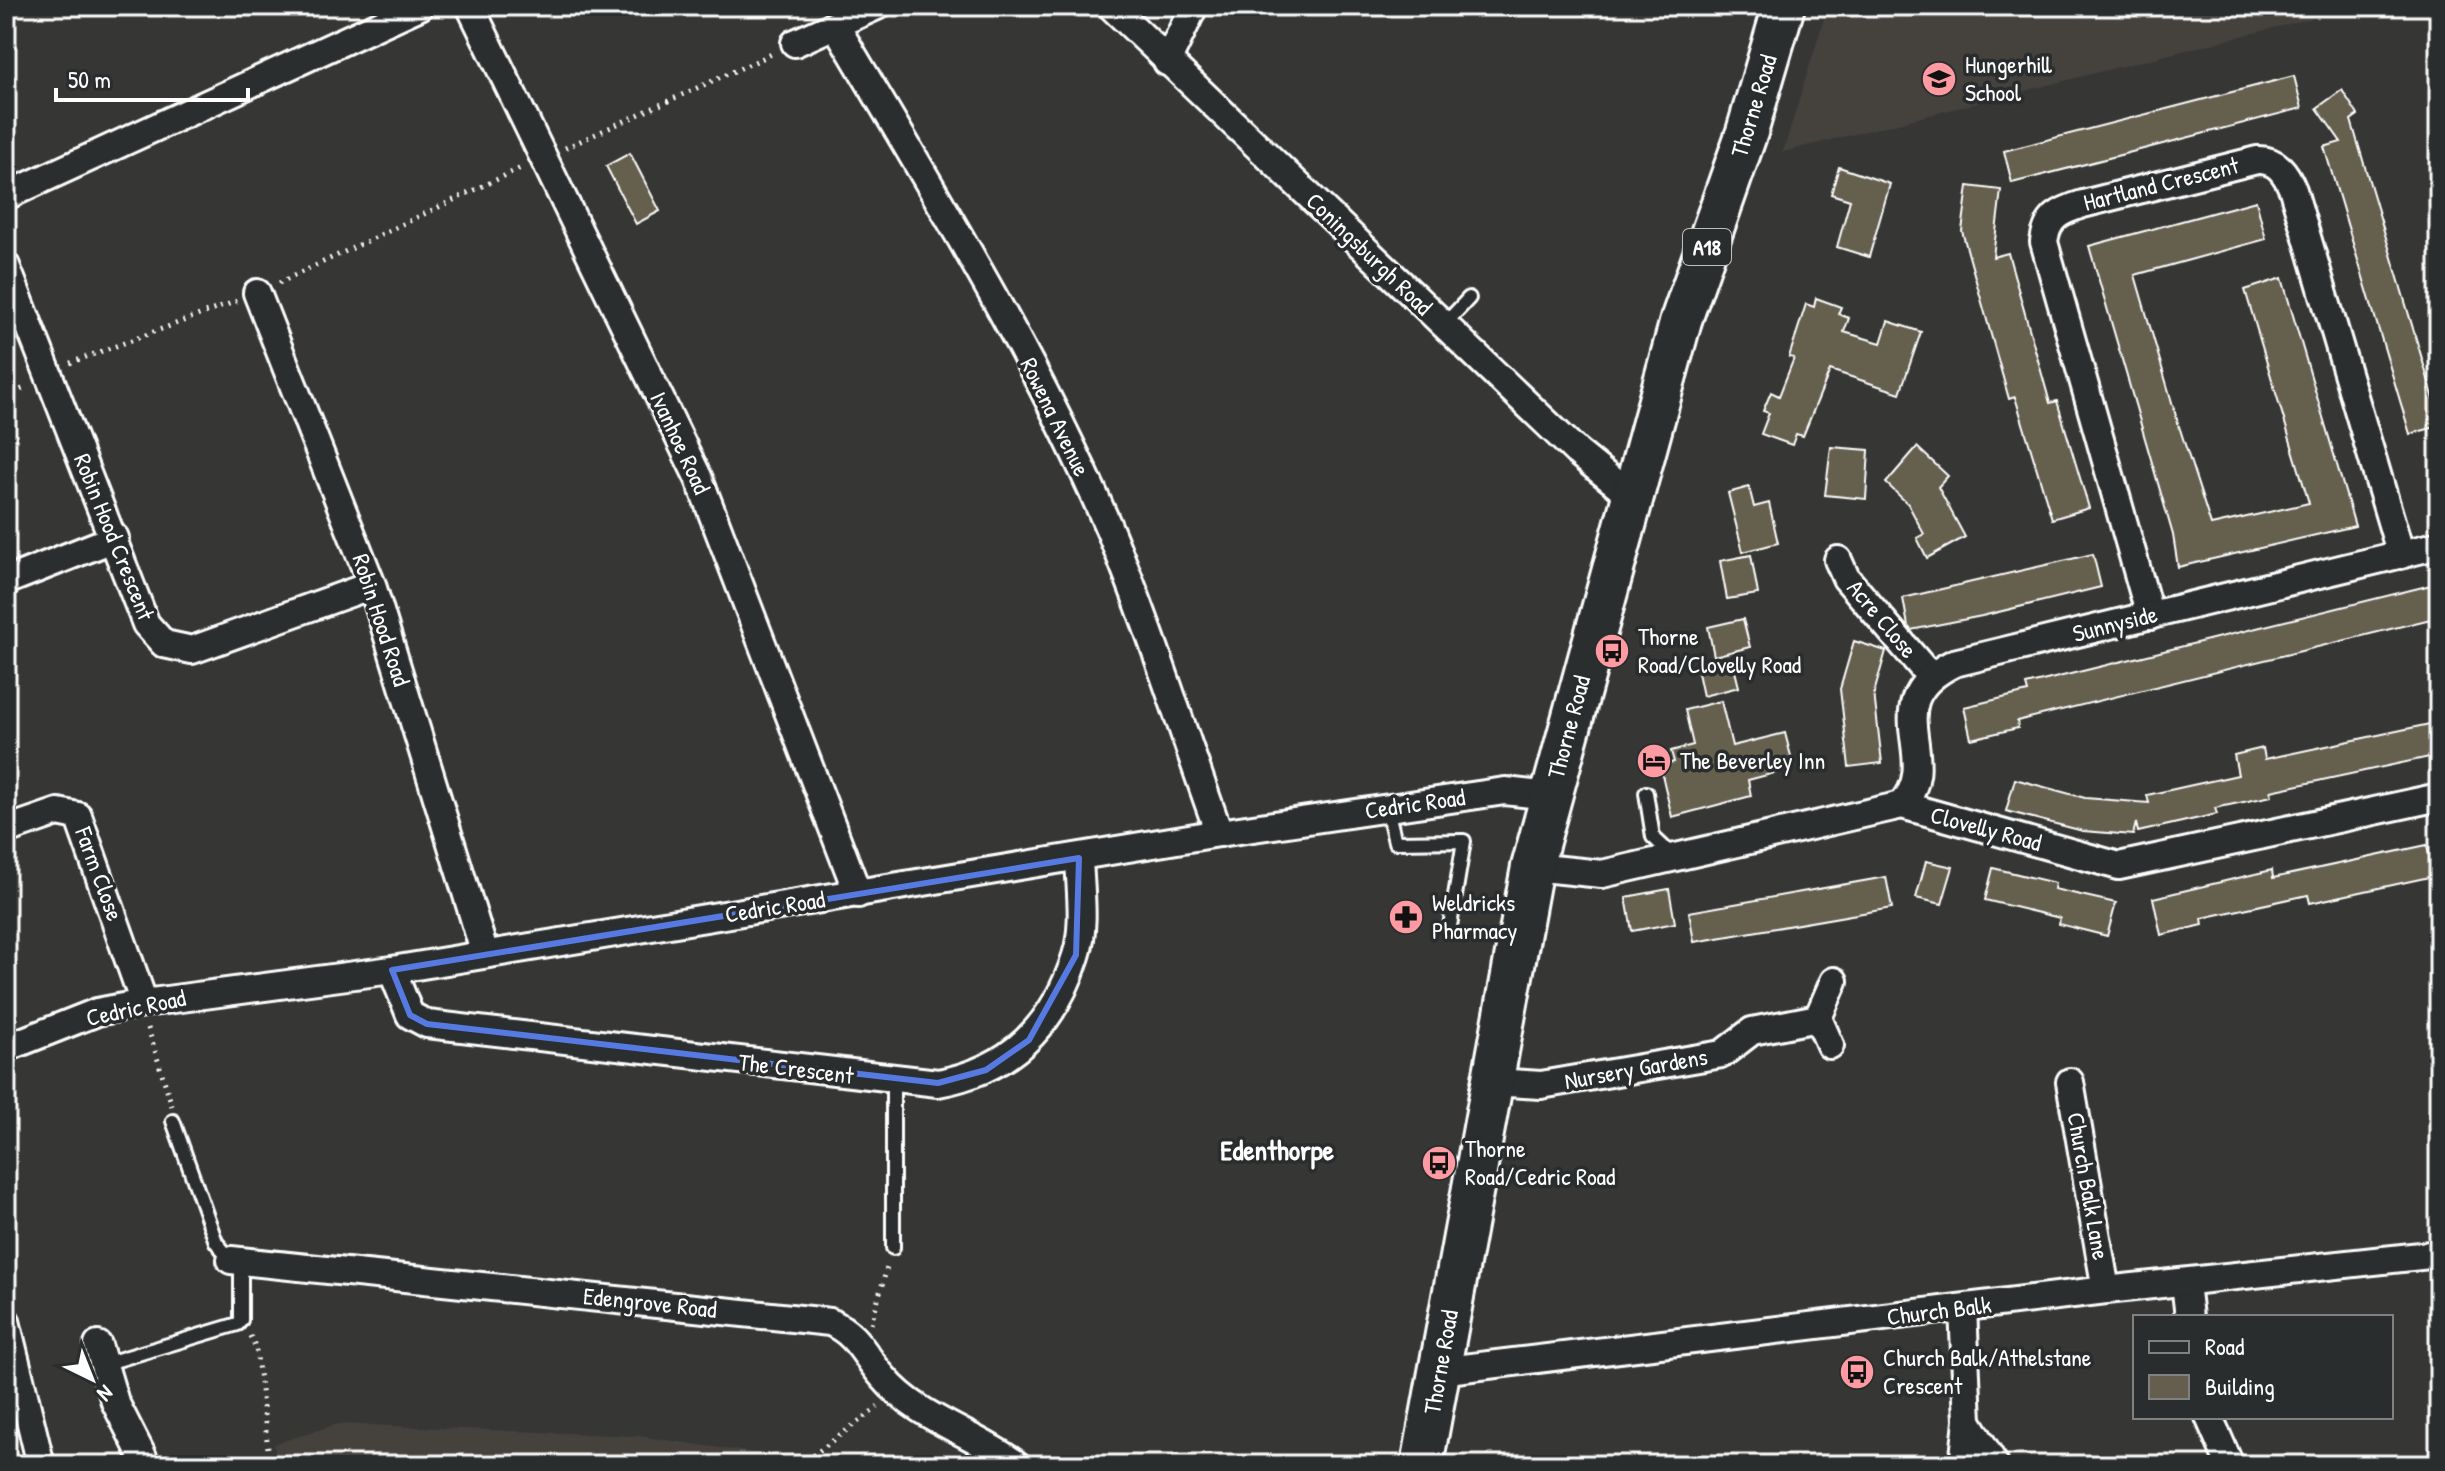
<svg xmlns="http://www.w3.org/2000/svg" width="2445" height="1471" font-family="'Patrick Hand',sans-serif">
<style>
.built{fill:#44433c}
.building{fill:#655e4e;stroke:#fff;stroke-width:2}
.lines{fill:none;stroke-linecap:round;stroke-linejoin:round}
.service-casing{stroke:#fff;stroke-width:18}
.minor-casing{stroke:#fff;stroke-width:32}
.primary-casing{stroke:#fff;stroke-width:46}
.path{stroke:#fff;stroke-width:5;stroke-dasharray:2 6;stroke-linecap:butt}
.service{stroke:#2a2d2e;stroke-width:12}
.minor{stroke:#2a2d2e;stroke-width:26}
.primary{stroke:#2a2d2e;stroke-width:40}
.marked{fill:none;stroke:#567ae2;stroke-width:6;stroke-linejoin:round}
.labels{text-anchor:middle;stroke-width:7;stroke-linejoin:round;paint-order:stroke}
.shield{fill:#2a2d2e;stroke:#bfc0c0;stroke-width:2}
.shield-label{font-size:22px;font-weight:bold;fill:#fff}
.poi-label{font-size:24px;fill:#fff;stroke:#2a2d2e;text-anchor:start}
.street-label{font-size:24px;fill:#fff;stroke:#2a2d2e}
.quarter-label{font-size:28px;font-weight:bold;fill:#fff;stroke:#2a2d2e}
</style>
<rect width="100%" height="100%" fill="#363734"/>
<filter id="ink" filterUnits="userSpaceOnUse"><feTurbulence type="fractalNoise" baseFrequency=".0125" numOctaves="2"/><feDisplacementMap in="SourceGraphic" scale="16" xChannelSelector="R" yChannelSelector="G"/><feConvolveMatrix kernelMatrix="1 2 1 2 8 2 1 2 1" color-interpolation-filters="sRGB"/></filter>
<g filter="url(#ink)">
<!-- built -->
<g class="built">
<polygon points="1828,6 2360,6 1783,152"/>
<polygon points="338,1424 638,1436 795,1459 795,1465 277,1465 274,1444"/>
</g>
<!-- building -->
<g class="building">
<polygon points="2294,76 2302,108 2012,183 2004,151"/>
<polygon points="2342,90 2358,115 2351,120 2439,416 2439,426 2410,434 2324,147 2341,142 2317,108"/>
<polygon points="630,153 660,211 636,224 606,166"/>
<polygon points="1839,167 1890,184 1869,257 1837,247 1850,200 1831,194"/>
<polygon points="1968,186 2001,190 1993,257 2008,253 2050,403 2057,401 2089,508 2052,519 2015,397 2009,399 1962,231"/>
<polygon points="2256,201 2266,239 2135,275 2178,423 2211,525 2309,503 2245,290 2282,278 2355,526 2178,567 2173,535 2089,246"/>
<polygon points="1816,298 1841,307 1838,314 1849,318 1844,332 1881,343 1888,321 1921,332 1900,393 1830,370 1803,436 1796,434 1792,445 1761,434 1769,413 1763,411 1771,392 1779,396 1794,358 1789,357 1806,304 1814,307"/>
<polygon points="1831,447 1869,450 1866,499 1825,495"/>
<polygon points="1917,447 1948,476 1938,487 1965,537 1927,558 1917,538 1924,534 1908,504 1886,483"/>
<polygon points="1749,487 1754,507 1769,503 1778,543 1743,552 1728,493"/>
<polygon points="2093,554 2101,587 1982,616 1911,630 1908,626 1903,598"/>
<polygon points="1751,555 1758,594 1727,599 1720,561"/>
<polygon points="2439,583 2439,617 2017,721 2018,728 1971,739 1964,707 2028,692 2026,685"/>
<polygon points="1743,619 1750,647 1714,656 1708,627"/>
<polygon points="1854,641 1886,651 1874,693 1882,763 1849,767 1840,689"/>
<polygon points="1732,659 1739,687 1703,696 1697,668"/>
<polygon points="1721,701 1732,746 1785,733 1794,768 1748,780 1751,796 1672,817 1660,766 1674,762 1671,751 1693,745 1685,710"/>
<polygon points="2439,722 2439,755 2271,791 2272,796 2215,808 2217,814 2138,832 2136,823 2133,835 2083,831 2006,811 2015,779 2085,798 2149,803 2147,795 2238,775 2234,755 2263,748 2265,759"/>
<polygon points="2427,845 2434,876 2310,903 2308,895 2202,918 2203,925 2161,935 2153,898 2272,870 2273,878"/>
<polygon points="1926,861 1953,867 1942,904 1916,898"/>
<polygon points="1993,868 2055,883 2054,889 2116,903 2107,936 2059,924 2060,918 1985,900"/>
<polygon points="1886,877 1892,908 1694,942 1689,912"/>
<polygon points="1669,889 1675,923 1632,931 1626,897"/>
</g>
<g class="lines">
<!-- service casing -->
<g class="service-casing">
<g id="service">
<polyline points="1444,325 1469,298"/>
<polyline points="1646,793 1653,837 1673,856"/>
<polyline points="1387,808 1395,842 1464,841 1450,926"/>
<polyline points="173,1121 216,1242 231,1260"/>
<polyline points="893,1248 893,1080"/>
<polyline points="104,1364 238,1324 241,1320 241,1261"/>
</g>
</g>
<!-- minor casing -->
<g class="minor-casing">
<g id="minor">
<polyline points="470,6 699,479 858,894"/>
<polyline points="1111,6 1577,452 1619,486 1634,490"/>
<path d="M836,26C933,191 1035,355 1110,531C1151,630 1183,733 1219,833"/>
<polyline points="795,43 877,6"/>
<polyline points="1167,62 1194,6"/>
<polyline points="6,196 420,6"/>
<polyline points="6,266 146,624 164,644 192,650 372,585"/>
<polyline points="257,293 372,585 485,954"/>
<polyline points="1838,560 1846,578 1929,675"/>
<polyline points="6,581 115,538"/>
<path d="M2150,616L2044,242C2047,217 2060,211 2083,204L2257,160C2277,159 2286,173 2293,190L2401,555"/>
<path d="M1902,805C1945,757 1872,703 1954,663L2439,545"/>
<polyline points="6,830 58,812 78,816 144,1003"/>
<polyline points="1532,867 1602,874 1902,805 2119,866 2439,797"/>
<path d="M392,970L410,1015L427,1024L938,1083C1010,1070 1054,1026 1076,956C1086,926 1080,889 1079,858"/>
<polyline points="1830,1045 1818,1018 1834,981"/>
<polyline points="6,1048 97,1012 144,1003 392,970 1219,833 1505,791 1550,796"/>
<polyline points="1493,1082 1541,1085 1722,1054 1752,1031 1818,1018"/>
<polyline points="2070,1082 2106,1290"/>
<path d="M231,1260L830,1322C859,1335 864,1356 884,1378C918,1419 975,1433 1017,1465"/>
<polyline points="2185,1283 2189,1317"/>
<polyline points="6,1321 41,1465"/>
<polyline points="98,1345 115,1402 147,1465"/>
<polyline points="1439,1371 2106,1290 2439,1254"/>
<polyline points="2209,1417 2230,1465"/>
<polyline points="1968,1421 1995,1465"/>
<polyline points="1963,1465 1968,1421 1963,1308"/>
</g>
</g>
<!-- primary casing -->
<g class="primary-casing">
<polyline id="primary" points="1422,1465 1532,867 1681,320 1747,132 1784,6"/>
</g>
<!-- path -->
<g class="path">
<polyline points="565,148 774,53"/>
<polyline points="279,283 523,167"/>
<polyline points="70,363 237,301"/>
<polyline points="6,396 27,387"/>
<polyline points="148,1028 172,1106"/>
<polyline points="871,1324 888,1264"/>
<polyline points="250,1336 256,1348 270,1465"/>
<polyline points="800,1465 878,1407"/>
</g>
<!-- service -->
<use href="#service" class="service"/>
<!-- minor -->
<use href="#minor" class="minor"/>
<!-- primary -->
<use href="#primary" class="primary"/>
</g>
</g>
<!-- marked area -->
<path class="marked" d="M1079,858L1076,955L1029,1040L986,1070L938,1083L427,1024L410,1015L392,970Z"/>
<!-- icons -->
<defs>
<g id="school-disc" transform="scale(1.8)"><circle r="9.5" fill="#ff9aa2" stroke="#2a2d2e"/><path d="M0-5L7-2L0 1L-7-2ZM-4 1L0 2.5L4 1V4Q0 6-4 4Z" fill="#111"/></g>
<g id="bus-disc" transform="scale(1.8)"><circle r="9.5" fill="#ff9aa2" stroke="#2a2d2e"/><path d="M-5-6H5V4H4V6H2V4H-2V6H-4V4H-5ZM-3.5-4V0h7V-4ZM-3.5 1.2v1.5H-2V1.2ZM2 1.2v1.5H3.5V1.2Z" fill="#111"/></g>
<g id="hotel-disc" transform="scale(1.8)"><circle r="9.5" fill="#ff9aa2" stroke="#2a2d2e"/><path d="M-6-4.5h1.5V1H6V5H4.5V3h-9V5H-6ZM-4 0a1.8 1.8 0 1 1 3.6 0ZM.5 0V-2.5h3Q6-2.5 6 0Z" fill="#111"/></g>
<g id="pharmacy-disc" transform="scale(1.8)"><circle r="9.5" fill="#ff9aa2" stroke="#2a2d2e"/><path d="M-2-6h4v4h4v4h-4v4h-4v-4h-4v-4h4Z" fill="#111"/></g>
</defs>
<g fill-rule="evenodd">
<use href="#school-disc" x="1939" y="79"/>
<use href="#bus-disc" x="1612" y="651"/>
<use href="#hotel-disc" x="1654" y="761"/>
<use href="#pharmacy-disc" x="1406" y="917"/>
<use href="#bus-disc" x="1439" y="1163"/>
<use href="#bus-disc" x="1857" y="1372"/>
</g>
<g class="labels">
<!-- shield labels -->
<rect class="shield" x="1683" y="229" width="48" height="36" rx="6"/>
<g class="shield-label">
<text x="1707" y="255">A18</text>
</g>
<!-- poi labels -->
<g class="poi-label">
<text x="1965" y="73">Hungerhill<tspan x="1965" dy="28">School</tspan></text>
<text x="1638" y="645">Thorne<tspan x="1638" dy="28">Road/Clovelly Road</tspan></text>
<text x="1680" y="769">The Beverley Inn</text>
<text x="1432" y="911">Weldricks<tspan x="1432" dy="28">Pharmacy</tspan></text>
<text x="1465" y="1157">Thorne<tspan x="1465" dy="28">Road/Cedric Road</tspan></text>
<text x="1883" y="1366">Church Balk/Athelstane<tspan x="1883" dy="28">Crescent</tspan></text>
</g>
<!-- street labels -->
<g class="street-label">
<text transform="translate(1754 106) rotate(-73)" y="8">Thorne Road</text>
<text transform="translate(2161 184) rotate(-14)" y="8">Hartland Crescent</text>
<text transform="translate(1369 254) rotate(44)" y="8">Coningsburgh Road</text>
<text transform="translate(1055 417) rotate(64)" y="8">Rowena Avenue</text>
<text transform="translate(680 443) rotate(65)" y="8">Ivanhoe Road</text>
<text transform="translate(114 537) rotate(68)" y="8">Robin Hood Crescent</text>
<text transform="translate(1882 619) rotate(50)" y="8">Acre Close</text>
<text transform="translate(381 620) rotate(72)" y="8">Robin Hood Road</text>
<text transform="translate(2115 624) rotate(-14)" y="8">Sunnyside</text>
<text transform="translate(1569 727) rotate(-75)" y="8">Thorne Road</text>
<text transform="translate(1415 804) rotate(-8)" y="8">Cedric Road</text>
<text transform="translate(1986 829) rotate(15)" y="8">Clovelly Road</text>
<text transform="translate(99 874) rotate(70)" y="8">Farm Close</text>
<text transform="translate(775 907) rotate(-9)" y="8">Cedric Road</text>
<text transform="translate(136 1008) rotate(-12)" y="8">Cedric Road</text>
<text transform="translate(796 1069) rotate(7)" y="8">The Crescent</text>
<text transform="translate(1636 1069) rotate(-10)" y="8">Nursery Gardens</text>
<text transform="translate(2088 1186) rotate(80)" y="8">Church Balk Lane</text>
<text transform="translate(650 1303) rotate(6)" y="8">Edengrove Road</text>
<text transform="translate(1939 1311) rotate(-7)" y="8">Church Balk</text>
<text transform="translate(1441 1362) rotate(-80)" y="8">Thorne Road</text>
</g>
<!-- quarter labels -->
<g class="quarter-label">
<text x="1277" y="1160">Edenthorpe</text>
</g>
</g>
<!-- margin -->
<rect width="2445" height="1471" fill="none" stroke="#2a2d2e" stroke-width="32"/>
<rect x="16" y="16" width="2413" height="1439" fill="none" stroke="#fff" stroke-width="3" filter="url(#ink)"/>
<!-- legend -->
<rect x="2133" y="1315" width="260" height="104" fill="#2a2d2e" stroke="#7f8182" stroke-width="2"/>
<rect x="2149" y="1341" width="40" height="12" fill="#2a2d2e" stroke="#7f8182" stroke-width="2"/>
<text x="2205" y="1355" font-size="24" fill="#ffffff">Road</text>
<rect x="2149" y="1375" width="40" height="24" fill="#655e4e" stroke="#7f8182" stroke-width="2"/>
<text x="2205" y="1395" font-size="24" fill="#ffffff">Building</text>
<!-- north arrow -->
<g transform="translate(92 1379) rotate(137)" stroke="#2a2d2e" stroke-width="6" paint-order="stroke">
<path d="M0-6L14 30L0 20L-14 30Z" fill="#ffffff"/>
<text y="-12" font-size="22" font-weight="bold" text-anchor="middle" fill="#ffffff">N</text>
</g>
<!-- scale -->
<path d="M56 88v12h192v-12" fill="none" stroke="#ffffff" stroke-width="4"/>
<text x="68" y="88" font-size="24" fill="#ffffff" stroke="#2a2d2e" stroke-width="6" paint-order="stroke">50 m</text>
</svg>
